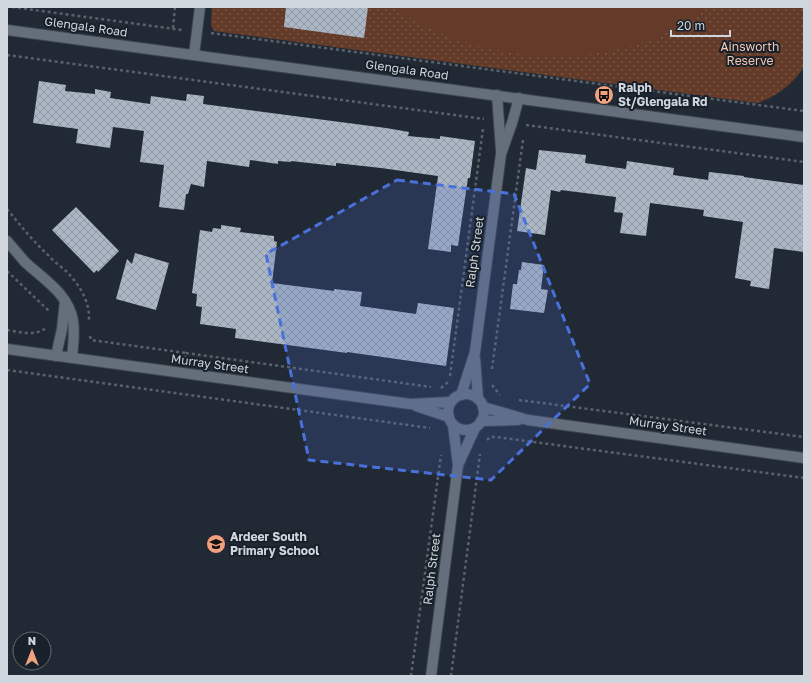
<svg xmlns="http://www.w3.org/2000/svg" width="811" height="683" font-family="'Golos Text',sans-serif">
<style>
.park{fill:url(#park-dots)}
.pitch{fill:#643b29}
.building{fill:url(#building-cross-hatch)}
.lines{fill:none;stroke-linecap:round;stroke-linejoin:round}
.minor-casing{stroke:#3d464d;stroke-width:12}
.tertiary-casing{stroke:#3d464d;stroke-width:12}
.path{stroke:#59616a;stroke-width:2.5;stroke-dasharray:3 3;stroke-linecap:butt}
.minor{stroke:#656f7b;stroke-width:10}
.tertiary{stroke:#656f7b;stroke-width:10}
.marked{fill:#4a70d9;fill-opacity:0.2;stroke:#4a70d9;stroke-width:3;stroke-dasharray:8 5;stroke-linejoin:round}
.labels{text-anchor:middle;stroke-width:4;stroke-linejoin:round;paint-order:stroke}
.street-label{font-size:12px;fill:#d0d6dd;stroke:#18202a}
.park-label{font-size:12px;fill:#f7c8b4;stroke:#18202a}
.poi-label{font-size:12px;font-weight:bold;fill:#d0d6dd;stroke:#18202a;text-anchor:start}
</style>
<defs>
<pattern id="park-dots" width="8" height="8" patternUnits="userSpaceOnUse"><rect width="8" height="8" fill="#643b29"/><path d="M2 2h.1M6 6h.1" fill="none" stroke="#795748" stroke-width="1.8" stroke-linecap="round"/></pattern>
<pattern id="building-cross-hatch" width="8" height="8" patternUnits="userSpaceOnUse"><rect width="8" height="8" fill="#abb7c4"/><path d="M0 0l8 8M0 8l8-8" fill="none" stroke="#9099a4"/></pattern>
</defs>
<rect width="100%" height="100%" fill="#212a34"/>
<!-- park -->
<path class="park" d="M212,7H804V67C796,79 784,91 771,97C767,100 761,101 757,103L214,31L211,25Z"/>
<!-- pitch -->
<path class="pitch" d="M392,7H709C622,76 480,68 392,7Z"/>
<!-- building -->
<g class="building">
<polygon points="286,7 368,7 364,38 284,27"/>
<polygon points="39,81 66,85 65,91 95,94 95,89 111,92 110,98 150,104 151,96 186,101 187,94 204,96 203,104 386,128 409,132 408,136 440,139 440,136 475,141 470,178 468,178 458,246 451,245 451,252 428,249 438,176 381,168 336,163 336,166 291,161 291,162 278,161 278,164 250,160 249,167 207,161 204,187 191,184 188,194 186,194 184,210 159,207 164,165 140,162 144,131 113,127 110,148 76,143 78,129 33,123"/>
<polygon points="539,150 586,155 585,163 626,169 627,161 674,168 673,175 708,180 709,172 744,176 744,177 766,180 804,185 804,252 774,248 769,289 750,286 751,281 735,278 743,222 703,216 704,210 650,203 646,236 620,233 623,213 614,212 616,197 561,190 560,192 551,190 545,235 517,231 526,168 536,170"/>
<polygon points="76,207 119,251 98,272 97,270 94,273 52,230"/>
<polygon points="221,225 241,228 240,232 274,236 274,241 277,242 272,283 334,291 334,289 362,292 360,306 416,314 418,303 454,308 446,366 347,352 347,353 235,338 236,329 200,324 202,307 196,306 197,294 192,293 200,230 212,232 213,228 221,229"/>
<polygon points="135,253 169,263 156,310 116,299 127,259 132,264"/>
<polygon points="522,262 544,265 541,289 548,290 544,313 510,309 513,284 517,284 519,270 521,270"/>
</g>
<g class="lines">
<!-- minor casing -->
<g class="minor-casing">
<g id="minor">
<polyline points="194,55 200,7"/>
<polyline points="497,95 501,150"/>
<path d="M7,241C13,248 19,255 25,262C43,279 69,294 73,321C75,333 73,346 72,358"/>
<polyline points="7,349 410,404 451,402"/>
<polyline points="56,356 62,329 65,301"/>
<polyline points="475,358 478,399"/>
<circle cx="466" cy="412" r="18"/>
<polyline points="461,395 475,352 501,154 512,123 519,98"/>
<polyline points="416,406 449,417"/>
<polyline points="483,407 528,420 804,458"/>
<polyline points="481,421 518,420"/>
<polyline points="458,465 475,428"/>
<polyline points="431,676 458,465 453,425"/>
</g>
</g>
<!-- tertiary casing -->
<g class="tertiary-casing">
<polyline id="tertiary" points="7,30 804,137"/>
</g>
<!-- path -->
<g class="path">
<polyline points="12,7 182,30"/>
<polyline points="173,28 175,7"/>
<polyline points="211,33 804,111"/>
<polyline points="7,55 484,119"/>
<polyline points="526,125 804,162"/>
<path d="M7,209C20,225 33,241 48,255C54,262 62,267 68,273C80,286 90,302 89,320"/>
<polyline points="7,271 49,311"/>
<path d="M7,330C20,332 36,337 47,327"/>
<polyline points="90,336 91,340 186,353"/>
<polyline points="185,359 186,353 431,387"/>
<polyline points="492,369 523,140"/>
<polyline points="7,370 430,428"/>
<polyline points="450,376 483,129"/>
<polyline points="492,385 500,395"/>
<polyline points="441,388 447,383 449,380"/>
<polyline points="519,400 804,437"/>
<polyline points="487,440 490,437 496,437 804,478"/>
<polyline points="411,676 441,455"/>
<polyline points="451,676 480,454"/>
</g>
<!-- minor -->
<use href="#minor" class="minor"/>
<!-- tertiary -->
<use href="#tertiary" class="tertiary"/>
</g>
<!-- marked area -->
<path class="marked" d="M397,180L514,194L590,384L491,480L309,460L266,254Z"/>
<!-- icons -->
<defs>
<g id="bus-disc" transform="scale(1)"><circle r="9.5" fill="#f2a17e" stroke="#18202a"/><path d="M-5-6H5V4H4V6H2V4H-2V6H-4V4H-5ZM-3.5-4V0h7V-4ZM-3.5 1.2v1.5H-2V1.2ZM2 1.2v1.5H3.5V1.2Z" fill="#111"/></g>
<g id="school-disc" transform="scale(1)"><circle r="9.5" fill="#f2a17e" stroke="#18202a"/><path d="M0-5L7-2L0 1L-7-2ZM-4 1L0 2.5L4 1V4Q0 6-4 4Z" fill="#111"/></g>
</defs>
<g fill-rule="evenodd">
<use href="#bus-disc" x="604" y="95"/>
<use href="#school-disc" x="216" y="544"/>
</g>
<g class="labels">
<!-- street labels -->
<g class="street-label">
<text transform="translate(86 27) rotate(8)" y="4">Glengala Road</text>
<text transform="translate(407 70) rotate(8)" y="4">Glengala Road</text>
<text transform="translate(475 252) rotate(-82)" y="4">Ralph Street</text>
<text transform="translate(210 364) rotate(8)" y="4">Murray Street</text>
<text transform="translate(668 426) rotate(8)" y="4">Murray Street</text>
<text transform="translate(432 569) rotate(-83)" y="4">Ralph Street</text>
</g>
<!-- park labels -->
<g class="park-label">
<text x="750" y="51">Ainsworth<tspan x="750" dy="14">Reserve</tspan></text>
</g>
<!-- poi labels -->
<g class="poi-label">
<text x="618" y="92">Ralph<tspan x="618" dy="14">St/Glengala Rd</tspan></text>
<text x="230" y="541">Ardeer South<tspan x="230" dy="14">Primary School</tspan></text>
</g>
</g>
<!-- border -->
<rect width="811" height="683" fill="none" stroke="#d0d6dd" stroke-width="16"/>
<!-- north arrow -->
<g transform="translate(32 651)"><circle r="19" fill="#18202a" stroke="#626972"/>
<path d="M0-3L7 15L0 10L-7 15Z" fill="#f2a17e"/>
<text y="-6" font-size="11" font-weight="bold" text-anchor="middle" fill="#d0d6dd">N</text>
</g>
<!-- scale -->
<path d="M671 30v6h59v-6" fill="none" stroke="#d0d6dd" stroke-width="2"/>
<text x="677" y="30" font-size="12" fill="#d0d6dd" stroke="#18202a" stroke-width="3" paint-order="stroke">20 m</text>
</svg>
